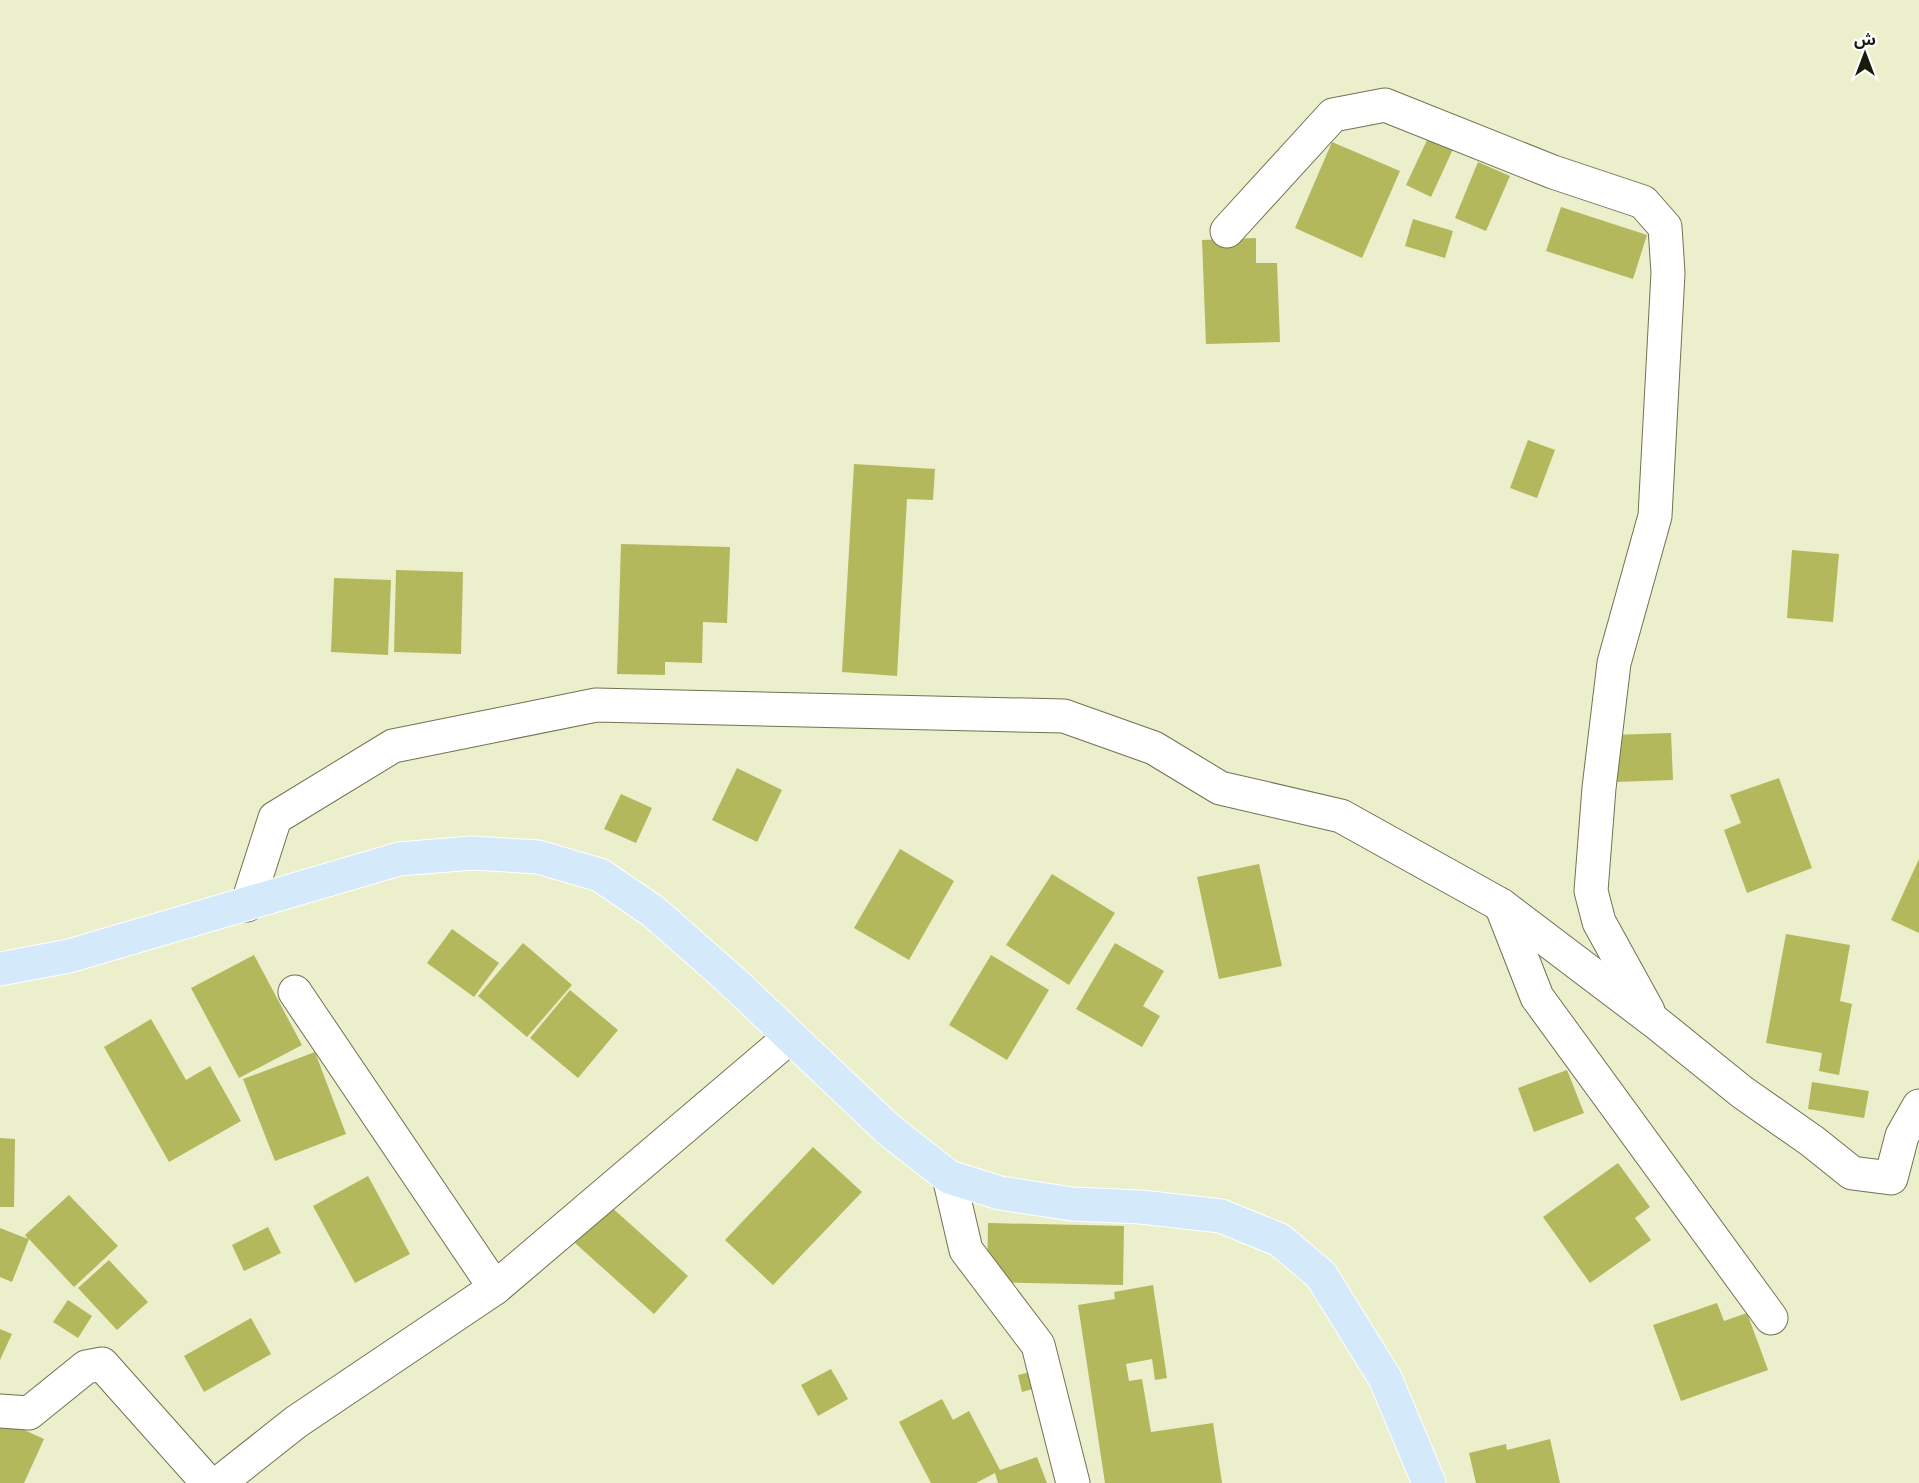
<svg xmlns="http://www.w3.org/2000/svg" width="1919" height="1483" font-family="Ubuntu,'Noto Sans Arabic',sans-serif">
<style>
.building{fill:#b3b85d}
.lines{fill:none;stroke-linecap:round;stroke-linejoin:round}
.minor-casing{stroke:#707252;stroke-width:35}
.major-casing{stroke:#fff;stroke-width:35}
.minor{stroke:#fff;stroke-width:33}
.major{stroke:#d4e9fa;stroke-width:33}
</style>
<rect width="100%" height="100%" fill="#ecefcb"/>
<!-- building -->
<g class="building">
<polygon points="1429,136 1454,147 1431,197 1406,185"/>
<polygon points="1332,142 1400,171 1362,258 1295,228"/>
<polygon points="1478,162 1510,176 1486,231 1455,218"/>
<polygon points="1561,207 1647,235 1633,279 1546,251"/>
<polygon points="1413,219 1453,231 1445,258 1405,246"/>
<polygon points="1256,238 1256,263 1277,263 1280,342 1206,344 1202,240"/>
<polygon points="1528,440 1555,450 1537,498 1510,488"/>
<polygon points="854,464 935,469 933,500 907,499 897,676 842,672"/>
<polygon points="621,544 730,547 727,623 703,622 702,663 665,662 665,675 617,674"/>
<polygon points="1792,550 1839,554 1833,622 1787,618"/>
<polygon points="396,570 463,572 461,654 394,652"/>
<polygon points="334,578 391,580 388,655 331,652"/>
<polygon points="1671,733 1673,780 1614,782 1612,735"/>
<polygon points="737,768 782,790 757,842 712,820"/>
<polygon points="1779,778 1812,868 1747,893 1724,830 1741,823 1730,795"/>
<polygon points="621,794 652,808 636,843 604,829"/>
<polygon points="900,849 954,881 909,960 854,928"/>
<polygon points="1919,859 1919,933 1891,920"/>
<polygon points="1259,864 1282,966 1219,979 1197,877"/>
<polygon points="1052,874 1115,913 1069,985 1006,945"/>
<polygon points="452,929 499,963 474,997 427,963"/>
<polygon points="1786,934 1850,945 1840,1001 1852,1004 1839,1075 1819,1071 1822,1053 1766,1043"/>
<polygon points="523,943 572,985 527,1037 478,996"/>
<polygon points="1115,943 1164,971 1143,1006 1160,1016 1142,1047 1076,1009"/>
<polygon points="254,955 302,1045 239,1078 191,988"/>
<polygon points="991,955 1049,990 1007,1060 949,1025"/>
<polygon points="570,990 618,1030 578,1078 530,1038"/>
<polygon points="151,1019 186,1080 210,1066 241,1121 169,1162 104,1047"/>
<polygon points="315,1052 346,1134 275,1161 243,1079"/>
<polygon points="1567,1070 1584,1113 1534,1132 1518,1088"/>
<polygon points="1812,1082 1869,1091 1864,1118 1808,1109"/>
<polygon points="0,1138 15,1139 14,1207 0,1207"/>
<polygon points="813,1147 862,1192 773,1285 725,1240"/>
<polygon points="1618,1163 1650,1207 1635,1218 1651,1240 1590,1283 1543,1217"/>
<polygon points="368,1176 410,1254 355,1283 313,1206"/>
<polygon points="69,1195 118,1246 74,1287 29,1239 12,1282 0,1277 0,1228 28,1239 25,1235"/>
<polygon points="609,1205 688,1276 654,1314 575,1243"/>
<polygon points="988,1223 1124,1226 1123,1285 987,1282"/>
<polygon points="268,1227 281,1253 244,1271 232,1245"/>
<polygon points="109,1260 148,1302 117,1330 78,1288"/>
<polygon points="1153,1285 1167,1378 1155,1380 1152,1359 1126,1364 1129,1381 1142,1379 1151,1432 1213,1423 1222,1483 1105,1483 1078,1305 1115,1299 1114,1292"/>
<polygon points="68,1300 92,1316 78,1338 53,1322"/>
<polygon points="1717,1303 1724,1321 1747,1313 1768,1370 1681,1401 1653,1325"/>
<polygon points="251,1318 271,1354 204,1392 184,1356"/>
<polygon points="0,1329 12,1334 0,1360"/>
<polygon points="831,1369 848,1399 818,1416 801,1385"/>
<polygon points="1043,1369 1046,1385 1022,1392 1018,1375"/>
<polygon points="942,1399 953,1420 969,1411 1000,1470 1037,1457 1047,1483 998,1483 995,1473 976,1483 931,1483 899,1422"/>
<polygon points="0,1419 44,1439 24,1483 0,1483"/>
<polygon points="1550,1439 1560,1483 1476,1483 1469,1453 1506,1444 1507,1450"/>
</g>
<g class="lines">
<!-- minor casing -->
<g class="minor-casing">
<g id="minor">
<polyline points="1227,231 1333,115 1385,105 1553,172 1643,202 1665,227 1668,273 1655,516 1614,663 1599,788 1591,891 1599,922 1648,1011"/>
<polyline points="247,905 275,818 393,746 596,705 1064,716 1154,748 1220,788 1341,816 1501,905 1654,1021 1742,1092 1812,1141 1852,1173 1891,1178 1902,1136 1919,1106"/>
<polyline points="1501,905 1537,997 1771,1318"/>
<polyline points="295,992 495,1288"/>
<polyline points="949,1177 966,1250 1038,1345 1073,1483"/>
<polyline points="0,1411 29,1413 86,1367 102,1364 208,1483"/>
<polyline points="219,1483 296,1422 495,1288 790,1037"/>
</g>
</g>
<!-- major casing -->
<g class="major-casing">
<polyline id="major" points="0,969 69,956 399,859 472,853 538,857 600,875 654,912 731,980 889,1130 949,1177 1000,1193 1072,1204 1141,1207 1221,1216 1280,1240 1321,1275 1385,1378 1429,1483"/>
</g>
<!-- minor -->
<use href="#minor" class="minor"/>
<!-- major -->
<use href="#major" class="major"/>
</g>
<!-- north arrow -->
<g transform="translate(1865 54)" stroke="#ffffff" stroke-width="4.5" paint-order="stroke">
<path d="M0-4.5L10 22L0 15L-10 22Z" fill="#191a0d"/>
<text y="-9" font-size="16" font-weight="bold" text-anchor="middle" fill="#191a0d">ش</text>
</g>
</svg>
